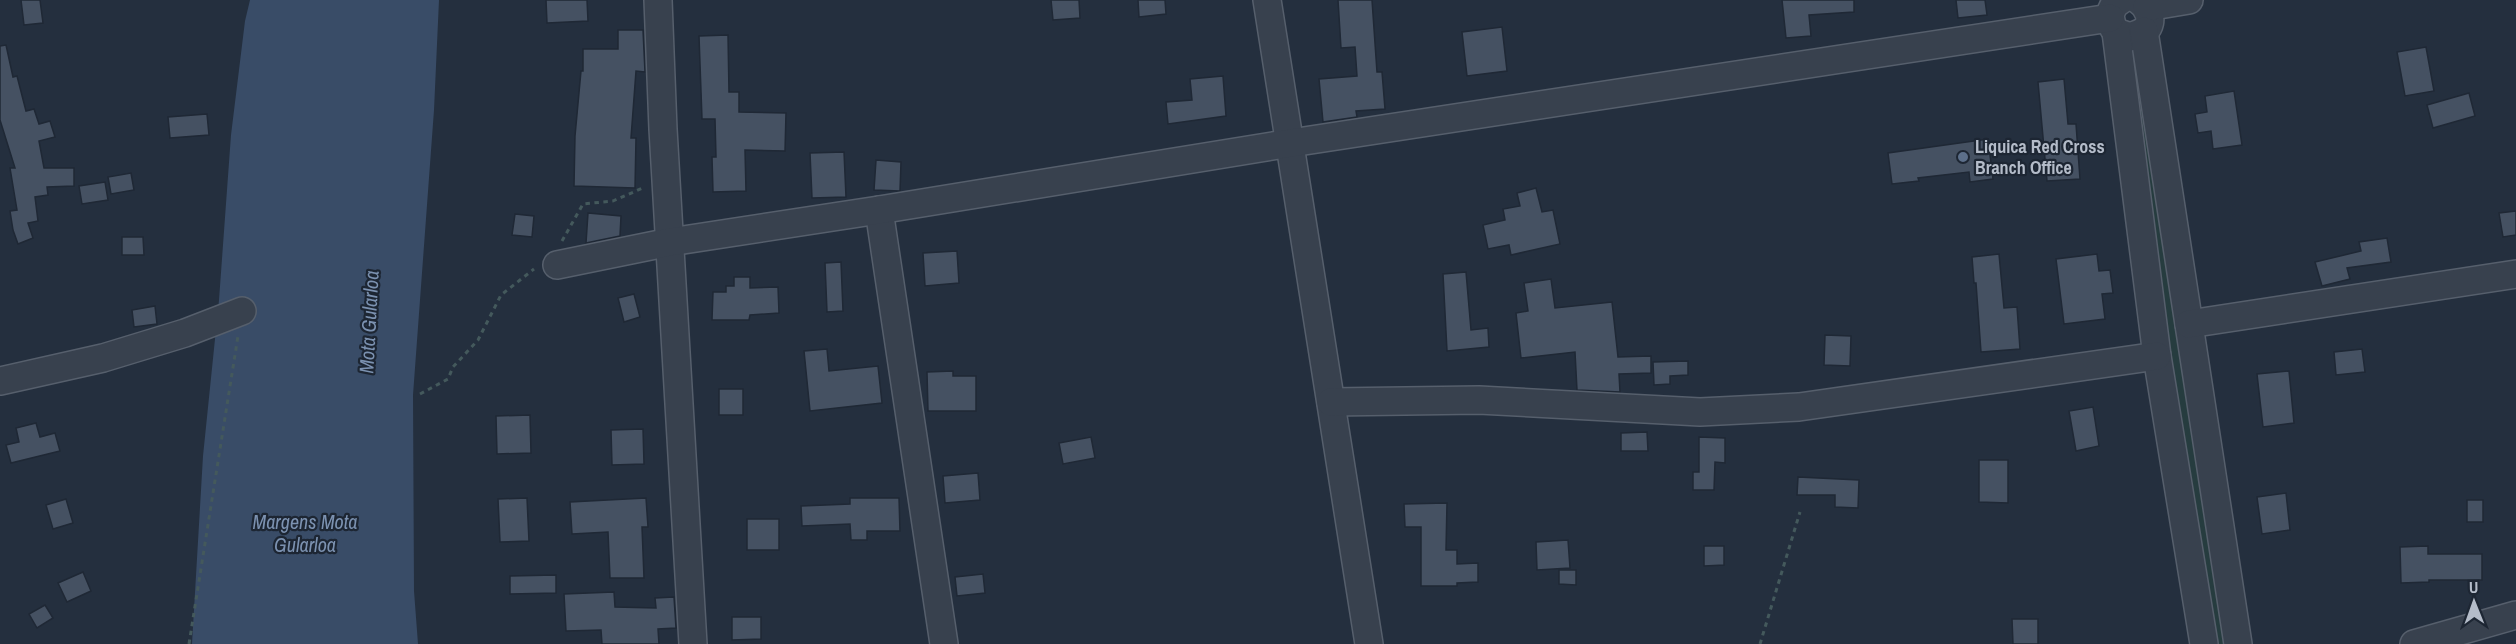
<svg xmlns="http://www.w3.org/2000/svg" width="2516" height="644" font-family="'Archivo Narrow',sans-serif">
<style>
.green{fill:#263c3f}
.water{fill:#394c67}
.building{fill:#455162;stroke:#1f2835;stroke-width:1.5}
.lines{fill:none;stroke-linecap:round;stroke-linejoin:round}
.minor-casing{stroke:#565f6c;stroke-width:30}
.path{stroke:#44595c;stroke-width:3;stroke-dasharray:4.5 4.5;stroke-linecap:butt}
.minor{stroke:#38414e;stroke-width:27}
.service-dot{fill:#5c6f8a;stroke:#1d2633;stroke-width:2}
.labels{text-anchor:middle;stroke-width:4.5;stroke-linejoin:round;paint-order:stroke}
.poi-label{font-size:18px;font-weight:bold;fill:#b4bcc9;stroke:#1d2633;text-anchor:start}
.water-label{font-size:20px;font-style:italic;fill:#7c92b1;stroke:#1d2633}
</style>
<rect width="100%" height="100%" fill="#242f3e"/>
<!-- green -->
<polygon class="green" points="2137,54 2234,644 2213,644 2128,64 2131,56"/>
<!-- water -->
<polygon class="water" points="250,0 439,0 434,110 413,395 414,591 418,644 192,644 203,456 219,300 231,135 245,21"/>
<!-- building -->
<g class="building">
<polygon points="21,0 40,0 43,23 24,25"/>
<polygon points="546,0 587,0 588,21 547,23"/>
<polygon points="1051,0 1079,0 1080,18 1053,20"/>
<polygon points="1138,0 1165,0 1166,14 1139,17"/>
<polygon points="1338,0 1372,0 1377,72 1382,72 1385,109 1356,111 1357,117 1323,122 1319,79 1357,76 1355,47 1341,48"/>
<polygon points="1782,0 1854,0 1854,12 1809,15 1811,36 1786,38"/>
<polygon points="1956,0 1985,0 1987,15 1958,18"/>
<polygon points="1502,27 1507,71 1467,76 1462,32"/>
<polygon points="618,30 643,30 645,72 636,71 631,138 636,138 635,188 574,186 575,136 581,71 583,71 583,49 618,49"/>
<polygon points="728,35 729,92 739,92 739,112 786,113 785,151 745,150 746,191 713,192 712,157 716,157 715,119 702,119 699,36"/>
<polygon points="6,45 13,77 17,76 26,111 34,109 39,124 50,121 55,137 39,141 44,168 74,168 74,186 47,187 48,195 35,197 38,221 28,223 33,238 18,244 13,230 10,211 17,210 10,168 15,168 0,120 0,46"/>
<polygon points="2426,47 2434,91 2405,96 2397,52"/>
<polygon points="1223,76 1226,116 1168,124 1166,102 1192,100 1190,79"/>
<polygon points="2064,79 2068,124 2076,124 2080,179 2047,181 2038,82"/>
<polygon points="2234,91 2242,145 2213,149 2211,131 2198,133 2195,114 2207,112 2205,96"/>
<polygon points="2469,93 2475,116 2433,128 2427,105"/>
<polygon points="207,114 209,135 170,138 168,117"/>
<polygon points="1988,139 1993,179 1970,182 1969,172 1918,178 1919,181 1892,184 1888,153"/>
<polygon points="844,152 846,197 812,198 810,153"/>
<polygon points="876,160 901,162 900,191 874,190"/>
<polygon points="131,173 134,190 111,194 108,177"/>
<polygon points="105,182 108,200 82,204 79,186"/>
<polygon points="1536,188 1542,212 1553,210 1560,244 1511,255 1509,245 1488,249 1483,225 1505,220 1503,209 1520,206 1517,193"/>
<polygon points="2516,211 2516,235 2503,237 2499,213"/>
<polygon points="588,213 621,216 620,236 586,243"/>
<polygon points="515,214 534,216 532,237 512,235"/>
<polygon points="122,237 143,237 144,255 122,255"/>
<polygon points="2387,238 2391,262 2347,268 2350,279 2322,286 2315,262 2361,251 2359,242"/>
<polygon points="957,251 959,283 925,286 923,253"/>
<polygon points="1999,254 2004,308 2017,307 2020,349 1981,352 1976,283 1974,283 1972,257"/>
<polygon points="2097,254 2099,271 2110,270 2113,293 2102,294 2105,319 2064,324 2056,259"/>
<polygon points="841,262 843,311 827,312 825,263"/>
<polygon points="1466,272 1471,330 1488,328 1489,347 1447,351 1443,274"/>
<polygon points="734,277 750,277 750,288 778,287 779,313 750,315 749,320 712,320 713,292 726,292 726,286 734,286"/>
<polygon points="1551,279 1555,308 1612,302 1618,357 1651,356 1651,373 1619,374 1620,392 1577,390 1575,352 1521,358 1516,313 1528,311 1524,283"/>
<polygon points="634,294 640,317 624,322 618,298"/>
<polygon points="155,306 157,324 134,327 132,310"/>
<polygon points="1825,335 1851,336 1850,366 1824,365"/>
<polygon points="827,349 829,371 878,366 882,403 810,411 804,351"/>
<polygon points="2362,349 2365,372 2336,375 2334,352"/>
<polygon points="1688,361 1688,375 1670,376 1670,384 1654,385 1653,362"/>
<polygon points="953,371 953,376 976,376 976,411 928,411 927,372"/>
<polygon points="2289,371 2294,423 2263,427 2257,374"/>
<rect x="719" y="389" width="24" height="26"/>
<polygon points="2093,407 2099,446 2076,451 2069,411"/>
<polygon points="530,415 531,453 497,454 496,416"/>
<polygon points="36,423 40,437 55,433 60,451 11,463 6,445 19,442 16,428"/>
<polygon points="643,429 644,464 612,465 611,430"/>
<polygon points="1647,432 1648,451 1621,451 1621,433"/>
<polygon points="1091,437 1095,458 1063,464 1059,443"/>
<polygon points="1699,437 1725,438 1725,463 1715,462 1714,490 1693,490 1693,472 1699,472"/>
<polygon points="1979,460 2008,460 2008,503 1979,502"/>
<polygon points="978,473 980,500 945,503 943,476"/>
<polygon points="1798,477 1859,480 1858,508 1835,507 1835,495 1797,495"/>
<polygon points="2286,493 2290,530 2262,534 2257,497"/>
<polygon points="527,498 529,541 500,542 498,499"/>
<polygon points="646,498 648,527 642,527 644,578 610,578 608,532 572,534 570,502"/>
<polygon points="850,498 899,498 900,531 867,531 867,540 851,540 850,524 802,526 801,506 850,504"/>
<polygon points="66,499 73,523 53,529 46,505"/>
<rect x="2467" y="500" width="16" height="22"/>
<polygon points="1447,503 1446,550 1457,550 1457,564 1478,563 1478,582 1457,583 1457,586 1421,586 1421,527 1405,527 1404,504"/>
<rect x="747" y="519" width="32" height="31"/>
<polygon points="1568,540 1570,568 1537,570 1536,542"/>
<polygon points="1704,546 1724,546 1724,565 1704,566"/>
<polygon points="2428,546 2428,554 2482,554 2482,580 2429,580 2429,582 2401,583 2400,547"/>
<polygon points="1559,570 1576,570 1576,585 1559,584"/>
<polygon points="83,572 91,591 67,602 58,583"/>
<polygon points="983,574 985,593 957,596 955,577"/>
<polygon points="556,575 556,593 510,594 510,576"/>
<polygon points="614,592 615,607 656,608 655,598 674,597 676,628 658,629 659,644 602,644 601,630 566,631 564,594"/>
<polygon points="45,605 53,618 37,628 29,614"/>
<polygon points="732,617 761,617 761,639 732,640"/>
<polygon points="2012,619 2038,619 2038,644 2013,644"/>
</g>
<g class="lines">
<!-- minor casing -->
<g class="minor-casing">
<g id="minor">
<polyline points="658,0 663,129 693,644"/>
<polyline points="1267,0 1369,644"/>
<path d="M2121,0C2108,7 2108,21 2116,32L2130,37C2135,35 2141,33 2145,31C2155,21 2148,6 2138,0"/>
<polyline points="2147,7 2189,0"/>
<polyline points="2144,31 2238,644"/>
<polyline points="2116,32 2157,356 2204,644"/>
<polyline points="879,210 944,644"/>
<polyline points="557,265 670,242 879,210 1291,143 2110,18"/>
<polyline points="2189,324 2516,274"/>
<polyline points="0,381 103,358 185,333 242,311"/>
<polyline points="1331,402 1479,400 1700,412 1799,407 2157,356"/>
<polyline points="2414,644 2516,615"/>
</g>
</g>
<!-- path -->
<g class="path">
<polyline points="562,241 583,204 613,201 645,187"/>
<polyline points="420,394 448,379 453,367 478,340 501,295 534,269"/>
<polyline points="189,644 238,336"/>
<polyline points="1760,644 1800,512"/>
</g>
<!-- minor -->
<use href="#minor" class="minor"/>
</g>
<!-- markers -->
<circle class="service-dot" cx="1963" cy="157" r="6"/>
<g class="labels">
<!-- poi labels -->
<g class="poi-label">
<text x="1975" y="153">Liquica Red Cross<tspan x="1975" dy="21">Branch Office</tspan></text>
</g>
<!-- water labels -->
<g class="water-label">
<text transform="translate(369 322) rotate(-87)" y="7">Mota Gularloa</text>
<text x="305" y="529">Margens Mota<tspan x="305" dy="23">Gularloa</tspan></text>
</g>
</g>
<!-- north arrow -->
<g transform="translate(2474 602) rotate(359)" stroke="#1d2633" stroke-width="4.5" paint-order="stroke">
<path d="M0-4.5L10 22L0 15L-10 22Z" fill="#b4bcc9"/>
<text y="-9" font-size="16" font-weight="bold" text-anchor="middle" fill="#b4bcc9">U</text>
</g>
</svg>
